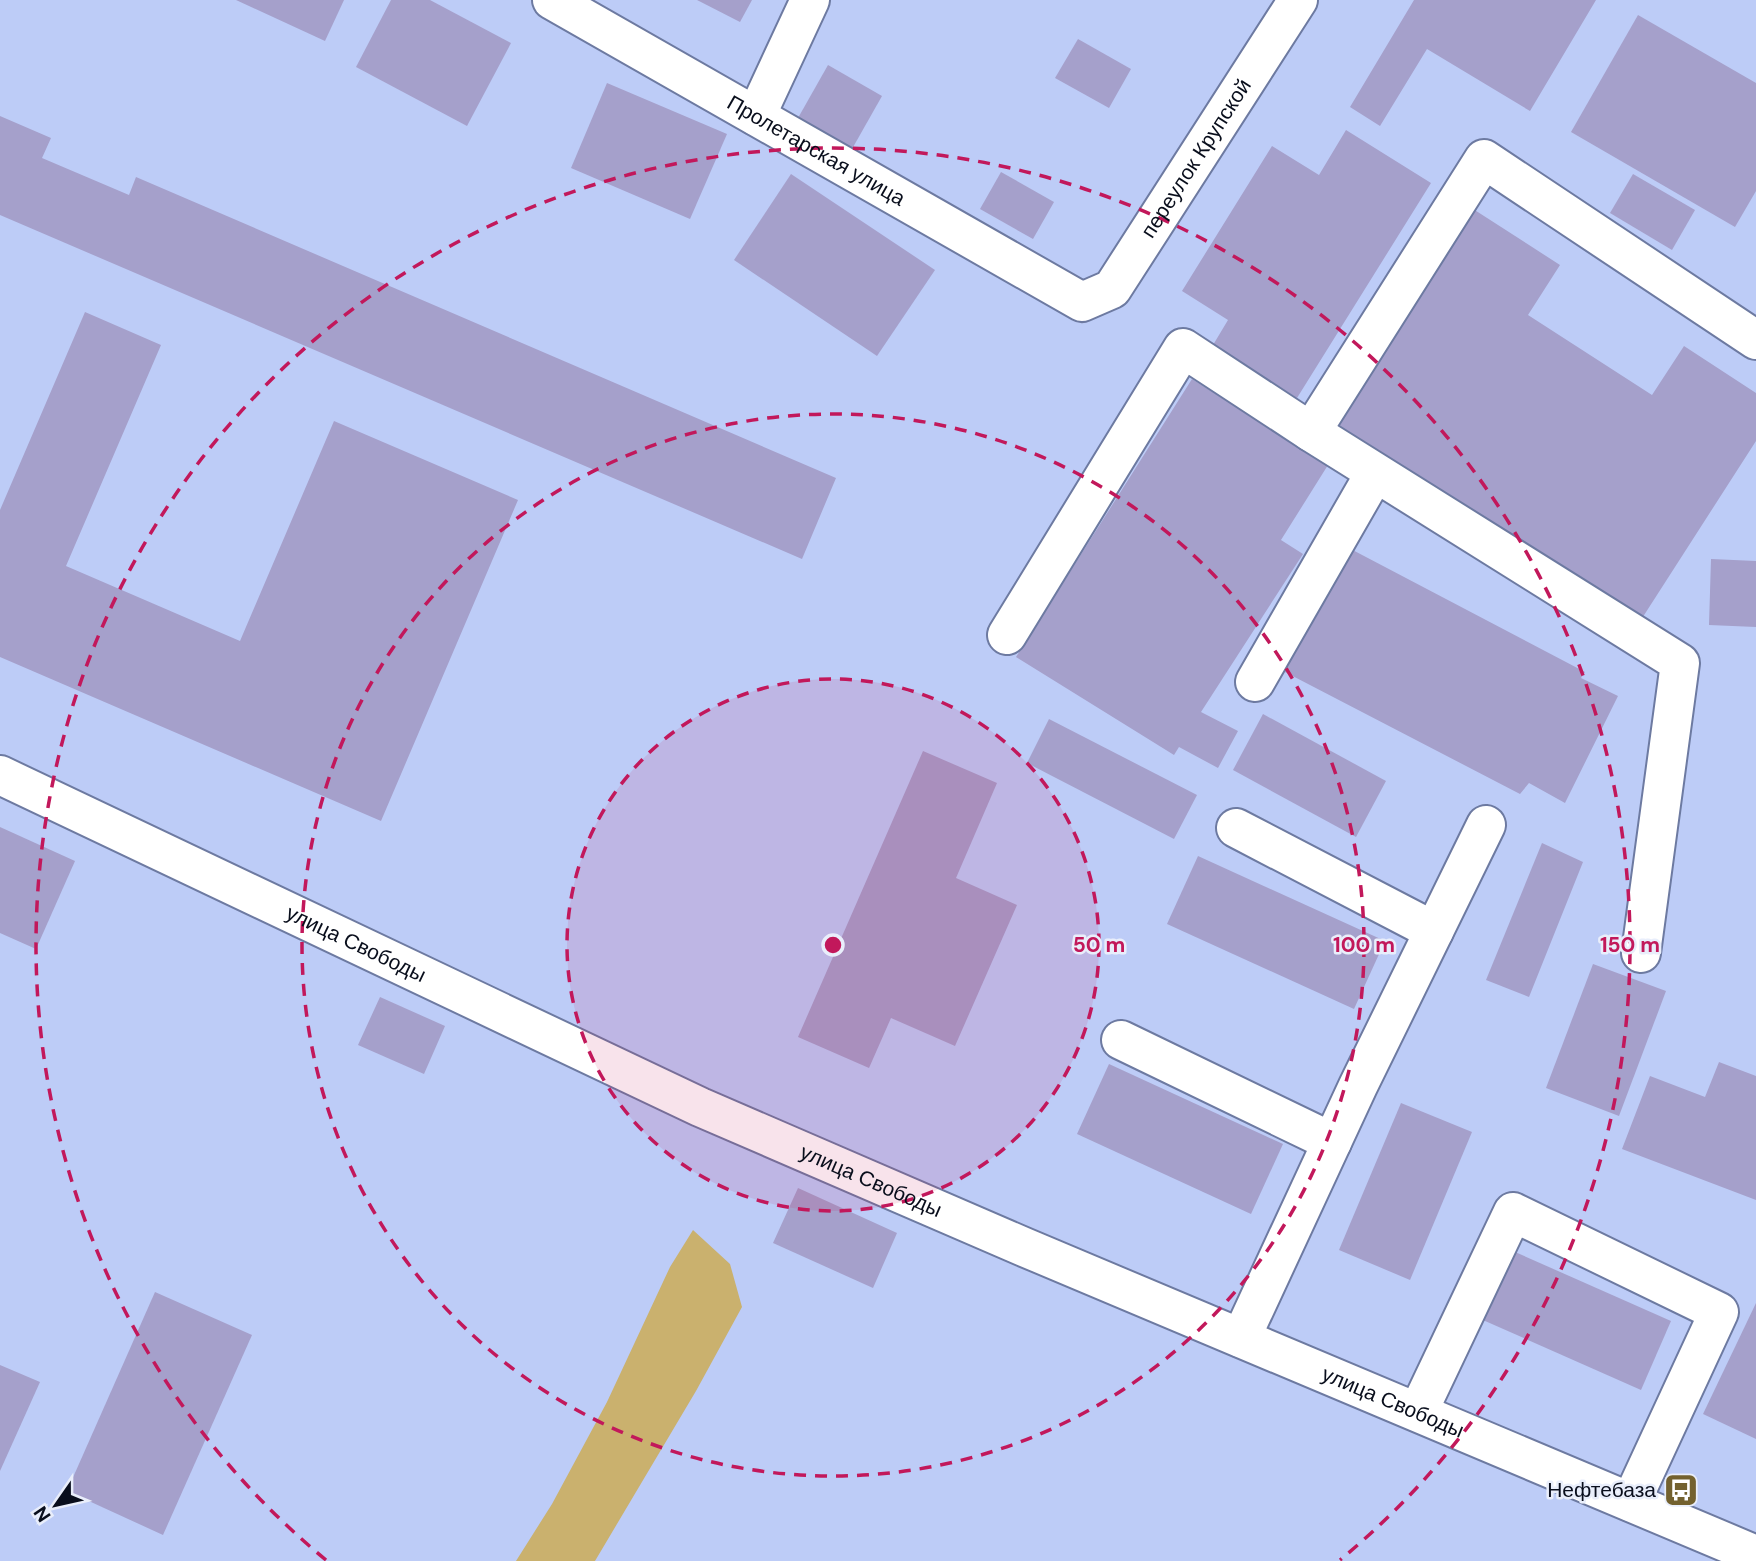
<svg xmlns="http://www.w3.org/2000/svg" width="1756" height="1561" font-family="'DM Sans',sans-serif">
<style>
.green{fill:#cab16e}
.building{fill:#a5a0cb}
.lines{fill:none;stroke-linecap:round;stroke-linejoin:round}
.minor-casing{stroke:#6d7aa1;stroke-width:42}
.major-casing{stroke:#6d7aa1;stroke-width:42}
.minor{stroke:#fff;stroke-width:38}
.major{stroke:#fff;stroke-width:38}
.ring{fill:none;stroke:#c2185b;stroke-width:3.5;stroke-dasharray:12 9}
.labels{text-anchor:middle;stroke-width:5;stroke-linejoin:round;paint-order:stroke}
.street-label{font-size:21px;fill:#090e1c;stroke:#e9eefb}
.poi-label{font-size:21px;fill:#090e1c;stroke:#e9eefb;text-anchor:end}
.centre{fill:#c2185b;stroke:#e9eefb;stroke-width:3.5}
.ring-label{font-size:21px;text-anchor:middle;font-weight:bold;fill:#c2185b;stroke:#e9eefb;stroke-width:5;stroke-linejoin:round;paint-order:stroke}
</style>
<rect width="100%" height="100%" fill="#bdccf7"/>
<!-- green -->
<polygon class="green" points="693,1230 730,1264 742,1307 696,1391 595,1561 516,1561 552,1504 607,1402 670,1267"/>
<!-- building -->
<g class="building">
<polygon points="236,0 344,0 325,41"/>
<polygon points="391,0 430,0 511,43 467,126 356,67"/>
<polygon points="697,0 752,0 740,22"/>
<polygon points="1414,0 1596,0 1530,111 1427,49 1380,126 1350,107"/>
<polygon points="1638,15 1756,83 1756,191 1735,227 1571,132"/>
<polygon points="1078,39 1131,69 1109,108 1055,78"/>
<polygon points="828,65 882,96 852,149 798,118"/>
<polygon points="607,83 727,134 690,219 571,168"/>
<polygon points="0,116 51,138 42,158 129,195 136,177 836,478 802,559 0,215"/>
<polygon points="1346,130 1431,183 1297,398 1213,345 1228,320 1182,291 1272,146 1319,175"/>
<polygon points="1001,172 1054,202 1033,239 980,209"/>
<polygon points="791,174 935,270 877,356 734,260"/>
<polygon points="1633,174 1695,210 1672,250 1610,213"/>
<polygon points="1470,207 1560,265 1528,315 1652,395 1684,346 1756,393 1756,441 1639,623 1331,424"/>
<polygon points="85,312 161,345 66,566 240,641 334,421 518,500 381,821 0,657 0,510"/>
<polygon points="1192,379 1328,465 1281,540 1303,554 1201,712 1238,731 1218,768 1179,747 1174,755 1016,657"/>
<polygon points="1345,546 1585,672 1581,678 1618,696 1565,803 1529,783 1520,794 1283,671"/>
<polygon points="1711,559 1756,561 1756,627 1709,625"/>
<polygon points="1263,714 1386,781 1356,837 1233,770"/>
<polygon points="1049,719 1197,795 1174,839 1027,763"/>
<polygon points="923,751 997,783 956,878 1017,905 955,1046 891,1018 869,1068 798,1037"/>
<polygon points="0,827 75,861 36,949 0,933"/>
<polygon points="1542,843 1583,862 1529,997 1486,980"/>
<polygon points="1198,856 1385,941 1354,1009 1167,924"/>
<polygon points="1593,964 1666,991 1619,1116 1546,1088"/>
<polygon points="380,997 445,1026 424,1074 358,1045"/>
<polygon points="1719,1062 1756,1076 1756,1200 1622,1149 1650,1076 1705,1097"/>
<polygon points="1109,1064 1283,1144 1251,1214 1077,1134"/>
<polygon points="1401,1103 1472,1132 1410,1280 1339,1250"/>
<polygon points="798,1188 897,1233 873,1288 773,1243"/>
<polygon points="1506,1248 1671,1321 1641,1390 1476,1317"/>
<polygon points="155,1292 252,1335 163,1535 67,1491"/>
<polygon points="1756,1303 1756,1439 1703,1414"/>
<polygon points="0,1365 40,1382 0,1471"/>
</g>
<g class="lines">
<!-- minor casing -->
<g class="minor-casing">
<g id="minor">
<path id="s1" d="M552,0L1082,302L1112,289L1298,0"/>
<polyline points="756,116 810,0"/>
<polyline points="1311,432 1484,159 1756,340"/>
<polyline points="1007,635 1183,348 1311,432 1680,663 1641,953"/>
<polyline points="1255,682 1375,473"/>
<polyline points="1236,828 1434,931"/>
<polyline points="1121,1040 1332,1142"/>
<polyline points="1241,1338 1358,1086 1486,825"/>
<polyline points="1418,1412 1513,1212 1719,1312 1631,1502"/>
</g>
</g>
<!-- major casing -->
<g class="major-casing">
<g id="major">
<path id="s2" d="M0,775L700,1107L1024,1247L1756,1555"/>
</g>
</g>
<!-- minor -->
<use href="#minor" class="minor"/>
<!-- major -->
<use href="#major" class="major"/>
</g>
<!-- distance rings -->
<circle cx="833" cy="945" r="266" fill="#c2185b" fill-opacity=".12"/>
<g class="ring">
<circle cx="833" cy="945" r="266"/>
<circle cx="833" cy="945" r="531"/>
<path d="M326 1560A797 797 0 1 1 1340 1560"/>
</g>
<!-- icons -->
<defs>
<g id="bus-square" transform="scale(1.75)"><rect x="-9" y="-9" width="18" height="18" rx="4" fill="#73612f" stroke="#e9eefb"/><path d="M-5-6H5V4H4V6H2V4H-2V6H-4V4H-5ZM-3.5-4V0h7V-4ZM-3.5 1.2v1.5H-2V1.2ZM2 1.2v1.5H3.5V1.2Z" fill="#fff"/></g>
</defs>
<g fill-rule="evenodd">
<use href="#bus-square" x="1681" y="1490"/>
</g>
<g class="labels">
<!-- street labels -->
<g class="street-label">
<text dy="7" stroke="none"><textPath href="#s1" startOffset="304">Пролетарская улица</textPath></text>
<text dy="7" stroke="none"><textPath href="#s1" startOffset="798">переулок Крупской</textPath></text>
<text dy="7" stroke="none"><textPath href="#s2" startOffset="394">улица Свободы</textPath></text>
<text dy="7" stroke="none"><textPath href="#s2" startOffset="961">улица Свободы</textPath></text>
<text dy="7" stroke="none"><textPath href="#s2" startOffset="1528">улица Свободы</textPath></text>
</g>
<!-- poi labels -->
<g class="poi-label">
<text x="1656" y="1497">Нефтебаза</text>
</g>
</g>
<circle cx="833" cy="945" r="10" class="centre"/>
<g class="ring-label">
<text x="1099" y="952">50 m</text>
<text x="1364" y="952">100 m</text>
<text x="1630" y="952">150 m</text>
</g>
<!-- north arrow -->
<g transform="translate(56 1505) rotate(236)" stroke="#e9eefb" stroke-width="5" paint-order="stroke">
<path d="M0-5L12 26L0 18L-12 26Z" fill="#090e1c"/>
<text y="-10" font-size="19" font-weight="bold" text-anchor="middle" fill="#090e1c">N</text>
</g>
</svg>
